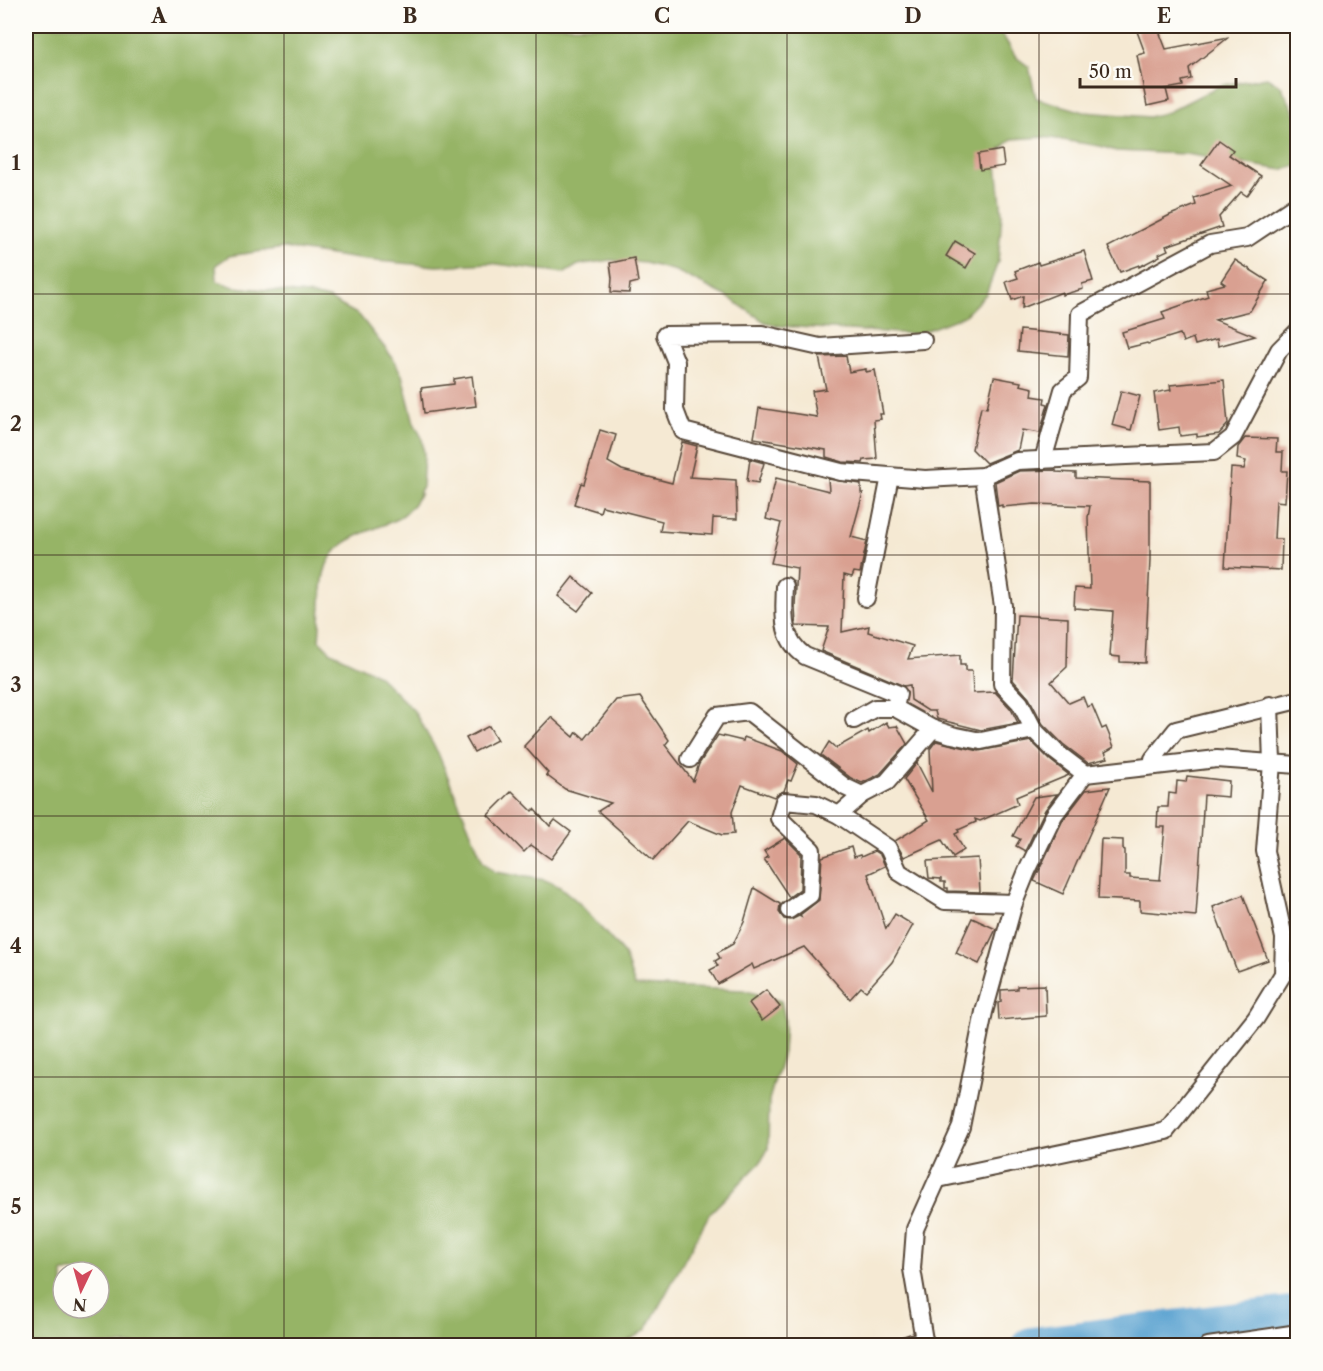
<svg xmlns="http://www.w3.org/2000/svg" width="1323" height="1371" font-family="'Libre Caslon Text',serif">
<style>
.forest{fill:#96b466;stroke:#686f42;stroke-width:1.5;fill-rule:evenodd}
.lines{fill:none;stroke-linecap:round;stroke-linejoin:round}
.river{stroke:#59a1d0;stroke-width:38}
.building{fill:#d9a091}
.minor-casing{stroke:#574739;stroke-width:20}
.minor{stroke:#fff;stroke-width:16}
.grid{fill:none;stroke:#3b2a1e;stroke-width:1.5;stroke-opacity:0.55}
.neatline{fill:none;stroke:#3b2a1e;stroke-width:2}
.grid-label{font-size:20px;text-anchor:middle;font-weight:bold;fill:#3b2a1e}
</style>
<rect width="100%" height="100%" fill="#fdfcf7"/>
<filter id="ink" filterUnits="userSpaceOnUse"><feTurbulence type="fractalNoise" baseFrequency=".0167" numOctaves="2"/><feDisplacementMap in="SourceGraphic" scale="12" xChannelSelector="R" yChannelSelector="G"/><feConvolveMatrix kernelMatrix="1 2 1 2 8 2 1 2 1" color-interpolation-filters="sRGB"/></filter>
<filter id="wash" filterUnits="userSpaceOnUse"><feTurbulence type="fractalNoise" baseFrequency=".008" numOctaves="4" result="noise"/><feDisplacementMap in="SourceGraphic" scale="24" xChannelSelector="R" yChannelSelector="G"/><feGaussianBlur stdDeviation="1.35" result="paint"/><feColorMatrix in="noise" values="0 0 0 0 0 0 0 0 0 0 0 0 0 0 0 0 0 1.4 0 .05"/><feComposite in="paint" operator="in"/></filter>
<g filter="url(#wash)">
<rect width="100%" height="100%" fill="#f5e9d3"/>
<!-- forest -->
<path class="forest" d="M26,26H997L1016,57L1029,67L1036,98L1084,112L1149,117L1168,112L1219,86L1267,77L1281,86L1297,117V166L1283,170L1186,154L1116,151L1100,146L1044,137L1012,139L1000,150L997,165L1002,214L998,262L986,294L964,316L916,334L780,326L765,322L726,296L676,271L645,263L610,260L578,265L565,273L490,263L437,266L365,260L284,248L229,256L216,265L217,281L234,287L308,294L329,299L359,315L392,357L402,375L414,423L422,438L424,455L422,487L417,499L421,493C415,502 409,512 399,518C371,533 332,536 324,574C320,595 321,619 319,640L331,652L377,674L414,711L438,753L483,861L495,872L545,880L560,887L578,902L624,954L635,986L743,990L781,1001L785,1019L783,1052L769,1100L768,1149L760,1163L710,1213L646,1330L621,1345H26ZM63,1272H99V1308H63Z"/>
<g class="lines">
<!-- river -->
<polyline class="river" points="1031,1346 1298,1314"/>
</g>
<g id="blocks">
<!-- building -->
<g class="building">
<polygon points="1135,26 1157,26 1166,49 1229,37 1189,68 1191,79 1182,81 1183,86 1166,89 1169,101 1147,106 1137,55 1145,53"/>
<polygon points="1219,140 1233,150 1229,155 1261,176 1247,196 1241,192 1219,217 1222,227 1166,246 1168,250 1159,254 1160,256 1139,267 1139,265 1120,272 1108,247 1170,215 1196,205 1194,198 1232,186 1201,165"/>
<polygon points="1002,150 1004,166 980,170 978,154"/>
<polygon points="955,241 975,253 966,268 946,256"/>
<polygon points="1084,251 1093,281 1082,284 1083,289 1062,295 1062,292 1022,308 1023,296 1012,300 1006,282 1018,278 1015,271 1038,262 1039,265"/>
<polygon points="634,258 638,282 630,284 629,293 611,292 612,278 610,263"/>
<polygon points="1235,260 1268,281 1250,311 1215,320 1255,336 1218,346 1217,339 1195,345 1193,338 1183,342 1180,334 1148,344 1147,343 1127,348 1122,332 1165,319 1162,312 1208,296 1206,289 1225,284 1221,281"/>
<polygon points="1020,330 1069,335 1068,356 1018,351"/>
<polygon points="846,356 849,372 866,369 866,372 875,370 883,414 880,414 881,419 874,420 877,459 864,460 863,463 843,462 826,457 826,450 754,438 759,408 817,417 812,391 826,389 819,357"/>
<polygon points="472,376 476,406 424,413 421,388 454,384 454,379"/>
<polygon points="994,377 1021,382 1020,385 1033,388 1032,396 1045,398 1044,403 1048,404 1040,433 1022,430 1018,450 986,463 972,449 981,407 987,408"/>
<polygon points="1224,380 1228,424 1219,434 1197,437 1197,434 1180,436 1179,427 1159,430 1154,393 1171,390 1170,385"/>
<polygon points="1121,391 1140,396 1131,430 1112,425"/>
<polygon points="600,430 616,435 608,462 622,470 672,483 682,442 697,446 690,477 736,480 737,519 713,518 712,535 660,531 662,521 602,506 600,512 574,504 581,483 584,484"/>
<polygon points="1245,438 1277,439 1276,452 1283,452 1282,471 1287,471 1285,502 1276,501 1274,539 1282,539 1281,570 1225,567 1231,468 1244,469 1246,461 1237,459 1238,447"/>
<polygon points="750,459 764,463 758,483 747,481"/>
<polygon points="1056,470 1056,472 1076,473 1076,478 1150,481 1150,560 1145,663 1120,662 1120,657 1110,656 1113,611 1074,608 1075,588 1090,589 1088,517 1090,506 1035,504 1002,507 1002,505 998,506 995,482 1019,471"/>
<polygon points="776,478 829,491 828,479 861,484 861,493 863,493 851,537 867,541 860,573 854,572 852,577 844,575 842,632 869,626 868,632 913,646 908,659 960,655 960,665 965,665 965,671 972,671 973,693 995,692 1011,709 1018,723 981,730 937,719 935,711 928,711 911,700 910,685 904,686 821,651 829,627 796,626 795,606 797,568 771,563 781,523 766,519"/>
<polygon points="573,577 592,593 578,611 558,596"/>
<polygon points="1017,615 1068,618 1067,667 1051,682 1069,703 1083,697 1087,707 1092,705 1102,729 1106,727 1114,747 1105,752 1108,758 1088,763 1063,744 1043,724 1029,698 1013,680"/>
<polygon points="640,697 669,740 665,745 693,781 699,764 718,735 743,741 744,737 782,751 798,764 791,781 788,780 784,791 777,794 774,797 742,785 732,812 734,834 722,835 688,821 653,860 598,811 611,803 565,789 546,775 548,773 524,746 551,717 574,737 577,732 585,739 616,700"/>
<polygon points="886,722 889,727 897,726 907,744 880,774 862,783 851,778 821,755 829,742 836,748 868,730 869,733"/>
<polygon points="489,726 497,740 474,752 466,738"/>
<polygon points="936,741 979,751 1031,741 1050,760 1069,775 1016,797 1018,804 980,821 975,819 976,822 958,830 959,832 955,834 964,850 953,857 942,840 904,857 895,841 929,820 904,779 917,763 932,792 930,749"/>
<polygon points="1187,776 1229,781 1228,797 1204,795 1196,916 1140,911 1140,901 1098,899 1101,839 1123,840 1123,849 1125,850 1125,875 1130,875 1130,878 1160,880 1165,827 1157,827 1158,807 1168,807 1169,793 1176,794 1177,781 1186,782"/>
<polygon points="1110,787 1063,894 1034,881 1063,820 1086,790"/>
<polygon points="512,791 532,811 534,809 550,826 555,820 571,832 551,859 531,845 524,852 488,815"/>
<polygon points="1057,794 1045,810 1025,851 1016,846 1020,839 1013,836 1034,797"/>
<polygon points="785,838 801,854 800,889 789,897 764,859 768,857 764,851"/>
<polygon points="851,847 854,857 860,855 861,857 874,851 880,855 885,866 868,874 886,929 895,914 913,925 892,962 866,991 861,987 850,999 804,947 754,969 752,964 718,984 710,970 718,966 715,961 720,958 717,953 733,944 744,922 754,888 780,904 779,912 784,919 791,920 799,916 801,917 800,915 819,900 822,857"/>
<polygon points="978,858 980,892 948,891 948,888 945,888 945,882 941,882 941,879 929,878 927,861"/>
<polygon points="1243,895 1268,960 1237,971 1213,907"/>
<polygon points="972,918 996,929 979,964 956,953"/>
<polygon points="1045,985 1046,1016 999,1020 998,1003 1001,1002 1001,990 1017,989 1017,986"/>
<polygon points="766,990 780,1007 762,1021 749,1003"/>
</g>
</g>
</g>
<g filter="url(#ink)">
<use href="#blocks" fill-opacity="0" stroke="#574739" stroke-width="1.5"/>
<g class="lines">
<!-- minor casing -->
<g class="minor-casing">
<g id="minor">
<polyline points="923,340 820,347 762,334 665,335 676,362 675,410 683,431 841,472 925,479 983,476 1017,461 1214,452 1233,437 1279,350 1298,331"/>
<polyline points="1043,460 1063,390 1078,378 1080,314 1210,244 1247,238 1298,204"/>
<polyline points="983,476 1003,606 1002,684 1020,703 1034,730 1056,752 1085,774 1217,759 1298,765"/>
<path d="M785,586C784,614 780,638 805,656L898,694L895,708"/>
<polyline points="866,598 890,476"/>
<polyline points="854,720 875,708 895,708 933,729"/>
<polyline points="690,759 717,716 749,712 845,787 862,795 887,782 933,729 952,735 981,741 1034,730"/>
<polyline points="1155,766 1153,759 1176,730 1298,700"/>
<polyline points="839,815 862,795"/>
<polyline points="789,910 810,895 812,850 779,818 784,801 816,804 839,815 888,848 899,872 945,901 1014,903"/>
<polyline points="938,1179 1166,1131 1256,1018 1283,974 1284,938 1265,851 1272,763 1270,705"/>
<polyline points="903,1346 924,1339"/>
<polyline points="925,1346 912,1269 915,1229 961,1127 984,1012 1014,903 1027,871 1054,815 1085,774"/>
<polyline points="1208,1346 1298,1333"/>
</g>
</g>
<!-- minor -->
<use href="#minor" class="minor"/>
</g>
</g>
<!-- grid -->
<path class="grid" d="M284,26V1346M536,26V1346M787,26V1346M1039,26V1346M26,294H1298M26,555H1298M26,816H1298M26,1077H1298"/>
<!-- margin -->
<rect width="1323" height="1371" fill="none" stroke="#fdfcf7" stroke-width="66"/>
<!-- north arrow -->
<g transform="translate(81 1290) rotate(185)"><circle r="28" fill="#fdfcf7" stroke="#afa8a0" stroke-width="1.5"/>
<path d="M0-4.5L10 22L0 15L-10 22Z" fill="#d1495b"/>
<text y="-9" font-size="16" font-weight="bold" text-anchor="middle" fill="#3b2a1e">N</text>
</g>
<!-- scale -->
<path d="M1080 78v9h156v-9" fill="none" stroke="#3b2a1e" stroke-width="3"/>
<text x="1089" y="78" font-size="18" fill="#3b2a1e" stroke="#fdfcf7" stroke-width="4.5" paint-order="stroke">50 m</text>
<rect x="33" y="33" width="1257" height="1305" class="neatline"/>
<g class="grid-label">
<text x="159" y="23">A</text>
<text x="410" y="23">B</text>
<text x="662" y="23">C</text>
<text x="913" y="23">D</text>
<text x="1164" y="23">E</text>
<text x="16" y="170">1</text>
<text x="16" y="431">2</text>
<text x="16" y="692">3</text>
<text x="16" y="953">4</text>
<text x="16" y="1214">5</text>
</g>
</svg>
